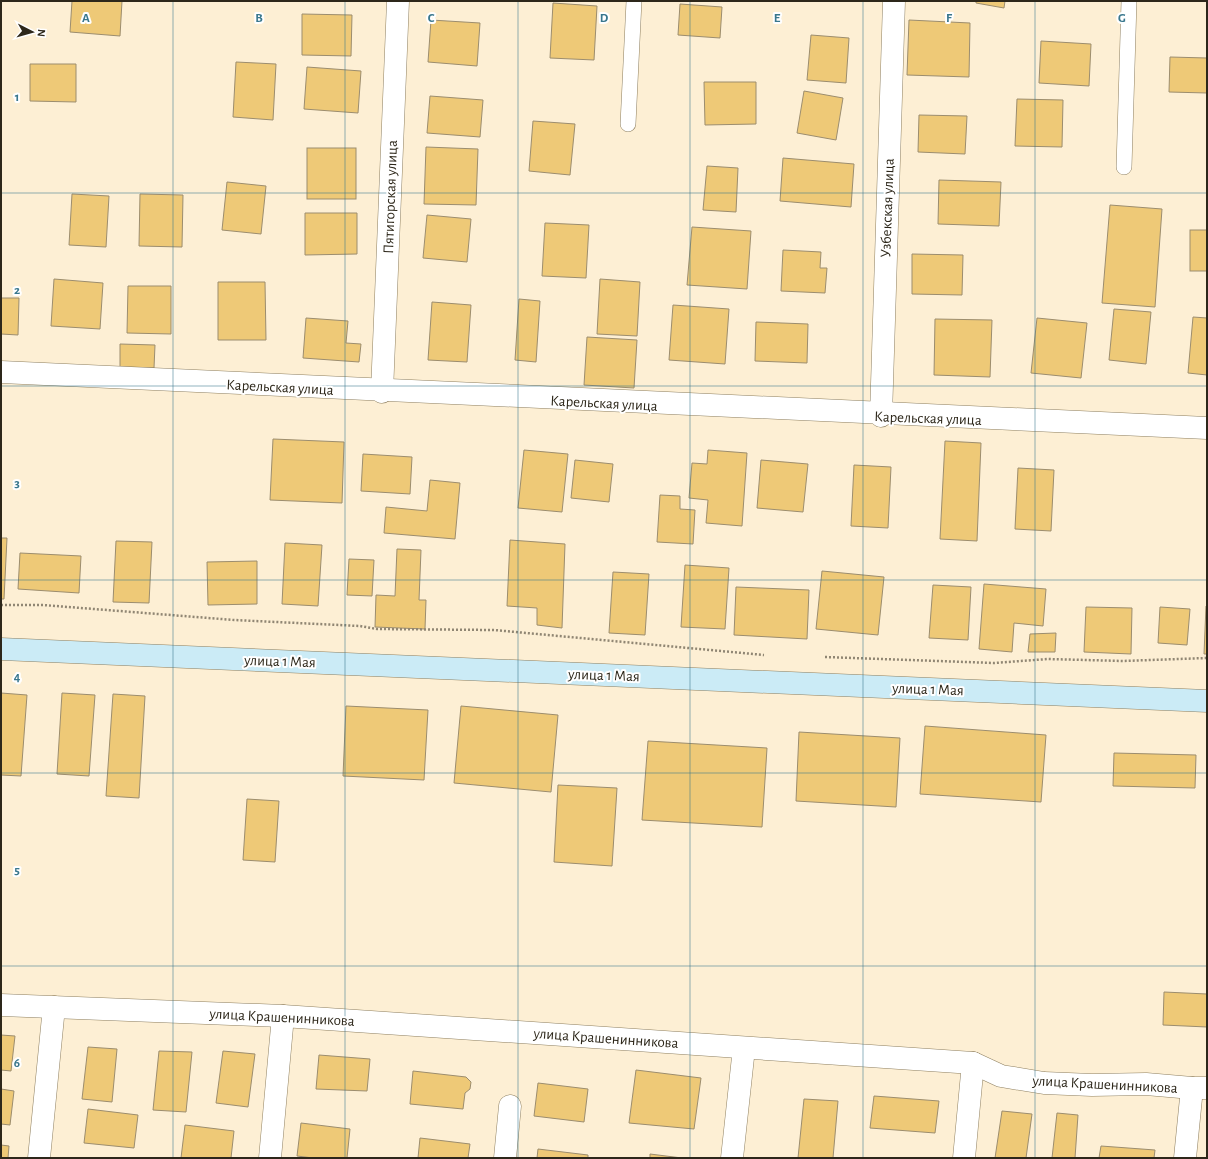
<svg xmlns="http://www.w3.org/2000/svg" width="1208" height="1159" font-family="'Alegreya Sans',sans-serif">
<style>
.building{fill:#eec977;stroke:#9c8d6e}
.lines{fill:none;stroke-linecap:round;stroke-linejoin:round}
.lane-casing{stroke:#8f8061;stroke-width:16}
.street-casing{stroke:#8f8061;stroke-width:23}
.secondary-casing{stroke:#8f8061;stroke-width:23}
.path{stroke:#908673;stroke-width:2.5;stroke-dasharray:2 2;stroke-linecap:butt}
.lane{stroke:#fff;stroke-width:15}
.street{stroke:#fff;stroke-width:22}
.secondary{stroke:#cbebf6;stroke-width:22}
.grid{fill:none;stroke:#39778d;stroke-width:1;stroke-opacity:0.55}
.labels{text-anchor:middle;stroke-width:4;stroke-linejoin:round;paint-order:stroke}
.street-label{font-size:15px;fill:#2d271a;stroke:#fff}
.grid-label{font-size:13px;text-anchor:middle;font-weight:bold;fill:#39778d;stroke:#fff;stroke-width:4;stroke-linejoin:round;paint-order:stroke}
</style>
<rect width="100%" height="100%" fill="#fdefd4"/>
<!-- building -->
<g class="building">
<polygon points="72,1 122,1 120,36 70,32"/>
<polygon points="976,1 1005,1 1004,8 976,3"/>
<polygon points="553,3 597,6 594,60 550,58"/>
<polygon points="680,4 722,7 720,38 678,35"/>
<polygon points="302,14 352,15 351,56 302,55"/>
<polygon points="431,20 480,23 477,66 428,62"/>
<polygon points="909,20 970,23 969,77 907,75"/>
<polygon points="811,35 849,38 846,83 807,80"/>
<polygon points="1041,41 1091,44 1089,86 1039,83"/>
<polygon points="1170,57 1207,58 1207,93 1169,92"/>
<polygon points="236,62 276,64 273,120 233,117"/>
<polygon points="30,64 76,64 76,102 30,101"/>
<polygon points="307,67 361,71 358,113 304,109"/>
<polygon points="704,82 756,82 756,124 705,125"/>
<polygon points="804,91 843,98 836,140 797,133"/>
<polygon points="430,96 483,100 480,137 427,133"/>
<polygon points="1017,99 1063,100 1062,147 1015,146"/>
<polygon points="919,115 967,116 965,154 918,152"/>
<polygon points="533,121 575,124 570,175 529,171"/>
<polygon points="426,147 478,149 476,205 424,204"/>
<rect x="307" y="148" width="49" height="51"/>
<polygon points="783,158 854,164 851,207 780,201"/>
<polygon points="707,166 738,168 736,212 703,210"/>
<polygon points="939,180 1001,182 999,226 938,224"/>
<polygon points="227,182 266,186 261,234 222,230"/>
<polygon points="72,194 109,196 106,247 69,245"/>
<polygon points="140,194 183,195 182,247 139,246"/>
<polygon points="1110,205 1162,209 1155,307 1102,303"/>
<polygon points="305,213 357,213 357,254 305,255"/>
<polygon points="427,215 471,219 467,262 423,258"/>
<polygon points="545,223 589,225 586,278 542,276"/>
<polygon points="692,227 751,231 747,289 687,285"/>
<rect x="1190" y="230" width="17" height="41"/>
<polygon points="783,250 821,252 820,268 827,268 825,293 781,291"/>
<polygon points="912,254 963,255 962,295 912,294"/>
<polygon points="54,279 103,283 100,329 51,326"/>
<polygon points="600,279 640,282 637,336 597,334"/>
<polygon points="218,282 265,282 266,340 218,340"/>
<polygon points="128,286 171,286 171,334 127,333"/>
<polygon points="1,298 19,298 18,335 1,334"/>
<polygon points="519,299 540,301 536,362 515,360"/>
<polygon points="432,302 471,305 467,362 428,360"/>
<polygon points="673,305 729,309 725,364 669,360"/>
<polygon points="1114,309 1151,312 1146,364 1109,360"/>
<polygon points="1193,317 1207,318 1207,375 1188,373"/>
<polygon points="306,318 348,321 346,343 361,344 359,362 303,358"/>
<polygon points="1037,318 1087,323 1081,378 1031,373"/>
<polygon points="935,319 992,320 990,377 934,375"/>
<polygon points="756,322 808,324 807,363 755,361"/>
<polygon points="587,337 637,340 634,388 584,385"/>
<polygon points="120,344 155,345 154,368 120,367"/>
<polygon points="273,439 344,442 342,503 270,500"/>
<polygon points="945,441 981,443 977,541 940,539"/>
<polygon points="524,450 568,454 562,512 518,508"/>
<polygon points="708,450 747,453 742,526 706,523 708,500 689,498 692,463 707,464"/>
<polygon points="363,454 412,457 410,494 361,491"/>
<polygon points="575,460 613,464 609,502 571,498"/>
<polygon points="761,460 808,464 803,512 757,508"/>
<polygon points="854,465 891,467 888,528 851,526"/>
<polygon points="1018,468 1054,470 1051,531 1015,529"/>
<polygon points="430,480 460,483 455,539 384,533 386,507 427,511"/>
<polygon points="660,495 680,496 680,509 695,510 693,544 657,542"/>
<polygon points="1,538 7,538 4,599 1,599"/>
<polygon points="510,540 565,544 562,628 537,625 537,608 507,606"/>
<polygon points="116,541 152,542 149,603 113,602"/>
<polygon points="285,543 322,545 318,606 282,604"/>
<polygon points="397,549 421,550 419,600 426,600 425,629 375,627 376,595 395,596"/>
<polygon points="20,553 81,556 79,593 18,589"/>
<polygon points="349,559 374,560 372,596 347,595"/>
<polygon points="257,561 257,604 208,605 207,562"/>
<polygon points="685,565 729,568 725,629 681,627"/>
<polygon points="822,571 884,577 878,635 816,629"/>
<polygon points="613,572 649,574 645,635 609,633"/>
<polygon points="984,584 1046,589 1043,626 1014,623 1012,652 979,649"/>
<polygon points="933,585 971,587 968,640 929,638"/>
<polygon points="736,587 809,590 807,639 734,635"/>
<polygon points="1206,606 1207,606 1207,654 1204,654"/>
<polygon points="1086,607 1132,608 1131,654 1084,652"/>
<polygon points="1160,607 1190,609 1187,645 1158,643"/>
<polygon points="1056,633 1055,652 1028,652 1030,634"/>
<polygon points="1,693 27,695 21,776 1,775"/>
<polygon points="62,693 95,695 89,776 57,774"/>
<polygon points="113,694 145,696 139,798 106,796"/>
<polygon points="346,706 428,710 424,780 343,776"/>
<polygon points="461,706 558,715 551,792 454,783"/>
<polygon points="925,726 1046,735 1041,802 920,794"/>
<polygon points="799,732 900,738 896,807 796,801"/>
<polygon points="648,741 767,748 762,827 642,820"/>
<polygon points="1114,753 1196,755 1195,788 1113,786"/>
<polygon points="558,785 617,788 612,866 554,862"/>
<polygon points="247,799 279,801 275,862 243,860"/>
<polygon points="1164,992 1207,994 1207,1027 1163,1025"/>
<polygon points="1,1035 15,1036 11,1071 1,1070"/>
<polygon points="88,1047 117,1049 112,1102 82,1099"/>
<polygon points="159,1051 192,1052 186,1112 153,1110"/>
<polygon points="223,1051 255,1054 248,1107 216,1103"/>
<polygon points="319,1055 370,1059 367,1091 316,1089"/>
<polygon points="636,1070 701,1078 694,1129 629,1123"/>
<polygon points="413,1071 466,1077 471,1082 470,1089 465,1093 463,1109 410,1104"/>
<polygon points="538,1083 588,1089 584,1122 534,1116"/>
<polygon points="1,1089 14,1091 10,1125 1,1124"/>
<polygon points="874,1096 939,1101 935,1133 870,1128"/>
<polygon points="804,1099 838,1101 833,1158 798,1158"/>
<polygon points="88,1109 138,1115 134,1148 84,1143"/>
<polygon points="1002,1111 1032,1114 1026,1158 995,1158"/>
<polygon points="1057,1113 1078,1115 1075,1158 1052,1158"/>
<polygon points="301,1123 350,1129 347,1158 313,1158 297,1156"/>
<polygon points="185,1125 234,1131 231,1158 181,1158"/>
<polygon points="420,1138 470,1144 468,1158 418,1158"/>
<polygon points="1,1145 9,1146 8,1158 1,1158"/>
<polygon points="1101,1146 1155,1150 1154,1158 1099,1158"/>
<polygon points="538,1149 588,1155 588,1158 537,1158"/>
<polygon points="650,1154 682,1158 650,1158"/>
</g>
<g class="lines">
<!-- lane casing -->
<g class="lane-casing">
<g id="lane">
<polyline points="628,124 634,1"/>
<polyline points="1124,167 1129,1"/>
</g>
</g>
<!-- street casing -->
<g class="street-casing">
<g id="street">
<path d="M1,372C403,394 805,413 1207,428"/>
<polyline points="382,392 398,1"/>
<polyline points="881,416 894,1"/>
<polyline points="1,1005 283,1016 973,1063 1001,1076 1044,1083 1092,1085 1146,1084 1192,1088 1207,1088"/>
<polyline points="39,1158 54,1007"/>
<polyline points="270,1158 283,1016"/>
<polyline points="505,1158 510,1106"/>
<polyline points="732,1158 744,1048"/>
<polyline points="964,1158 973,1063"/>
<polyline points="1185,1158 1192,1088"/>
</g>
</g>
<!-- secondary casing -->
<g class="secondary-casing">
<polyline id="secondary" points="1,649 1207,701"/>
</g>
<!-- path -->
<g class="path">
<polyline points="1,605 43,605 234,620 360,626 377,629 494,630 764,655"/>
<polyline points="825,657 994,663 1048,659 1123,661 1207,658"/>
</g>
<!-- lane -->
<use href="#lane" class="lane"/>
<!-- street -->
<use href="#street" class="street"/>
<!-- secondary -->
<use href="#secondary" class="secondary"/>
</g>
<!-- grid -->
<path class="grid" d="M173,1V1158M345,1V1158M518,1V1158M690,1V1158M863,1V1158M1035,1V1158M1,193H1207M1,386H1207M1,580H1207M1,773H1207M1,966H1207"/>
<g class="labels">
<!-- street labels -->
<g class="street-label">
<text transform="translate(390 197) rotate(-88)" y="5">Пятигорская улица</text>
<text transform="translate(887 208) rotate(-88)" y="5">Узбекская улица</text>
<text transform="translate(280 387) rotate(3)" y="5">Карельская улица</text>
<text transform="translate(604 403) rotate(3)" y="5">Карельская улица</text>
<text transform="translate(928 418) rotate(2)" y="5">Карельская улица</text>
<text transform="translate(280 661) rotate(2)" y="5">улица 1 Мая</text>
<text transform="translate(604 675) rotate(2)" y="5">улица 1 Мая</text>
<text transform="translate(928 689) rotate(2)" y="5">улица 1 Мая</text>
<text transform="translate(282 1017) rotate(3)" y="5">улица Крашенинникова</text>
<text transform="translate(606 1038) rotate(4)" y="5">улица Крашенинникова</text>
<text transform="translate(1105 1084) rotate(3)" y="5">улица Крашенинникова</text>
</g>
</g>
<g class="grid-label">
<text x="86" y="22">A</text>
<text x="259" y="22">B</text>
<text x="431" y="22">C</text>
<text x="604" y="22">D</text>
<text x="777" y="22">E</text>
<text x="949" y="22">F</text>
<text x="1122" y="22">G</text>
<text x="17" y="101">1</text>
<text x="17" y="294">2</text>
<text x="17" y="487">3</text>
<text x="17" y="681">4</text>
<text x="17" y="874">5</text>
<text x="17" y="1067">6</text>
</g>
<!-- border -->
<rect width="1208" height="1159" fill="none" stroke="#2d271a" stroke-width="4"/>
<!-- north arrow -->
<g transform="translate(32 32) rotate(96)" stroke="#ffffff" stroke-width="3" paint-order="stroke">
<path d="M0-3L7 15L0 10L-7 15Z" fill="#2d271a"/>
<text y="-6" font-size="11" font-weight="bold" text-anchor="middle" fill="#2d271a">N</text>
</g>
</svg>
